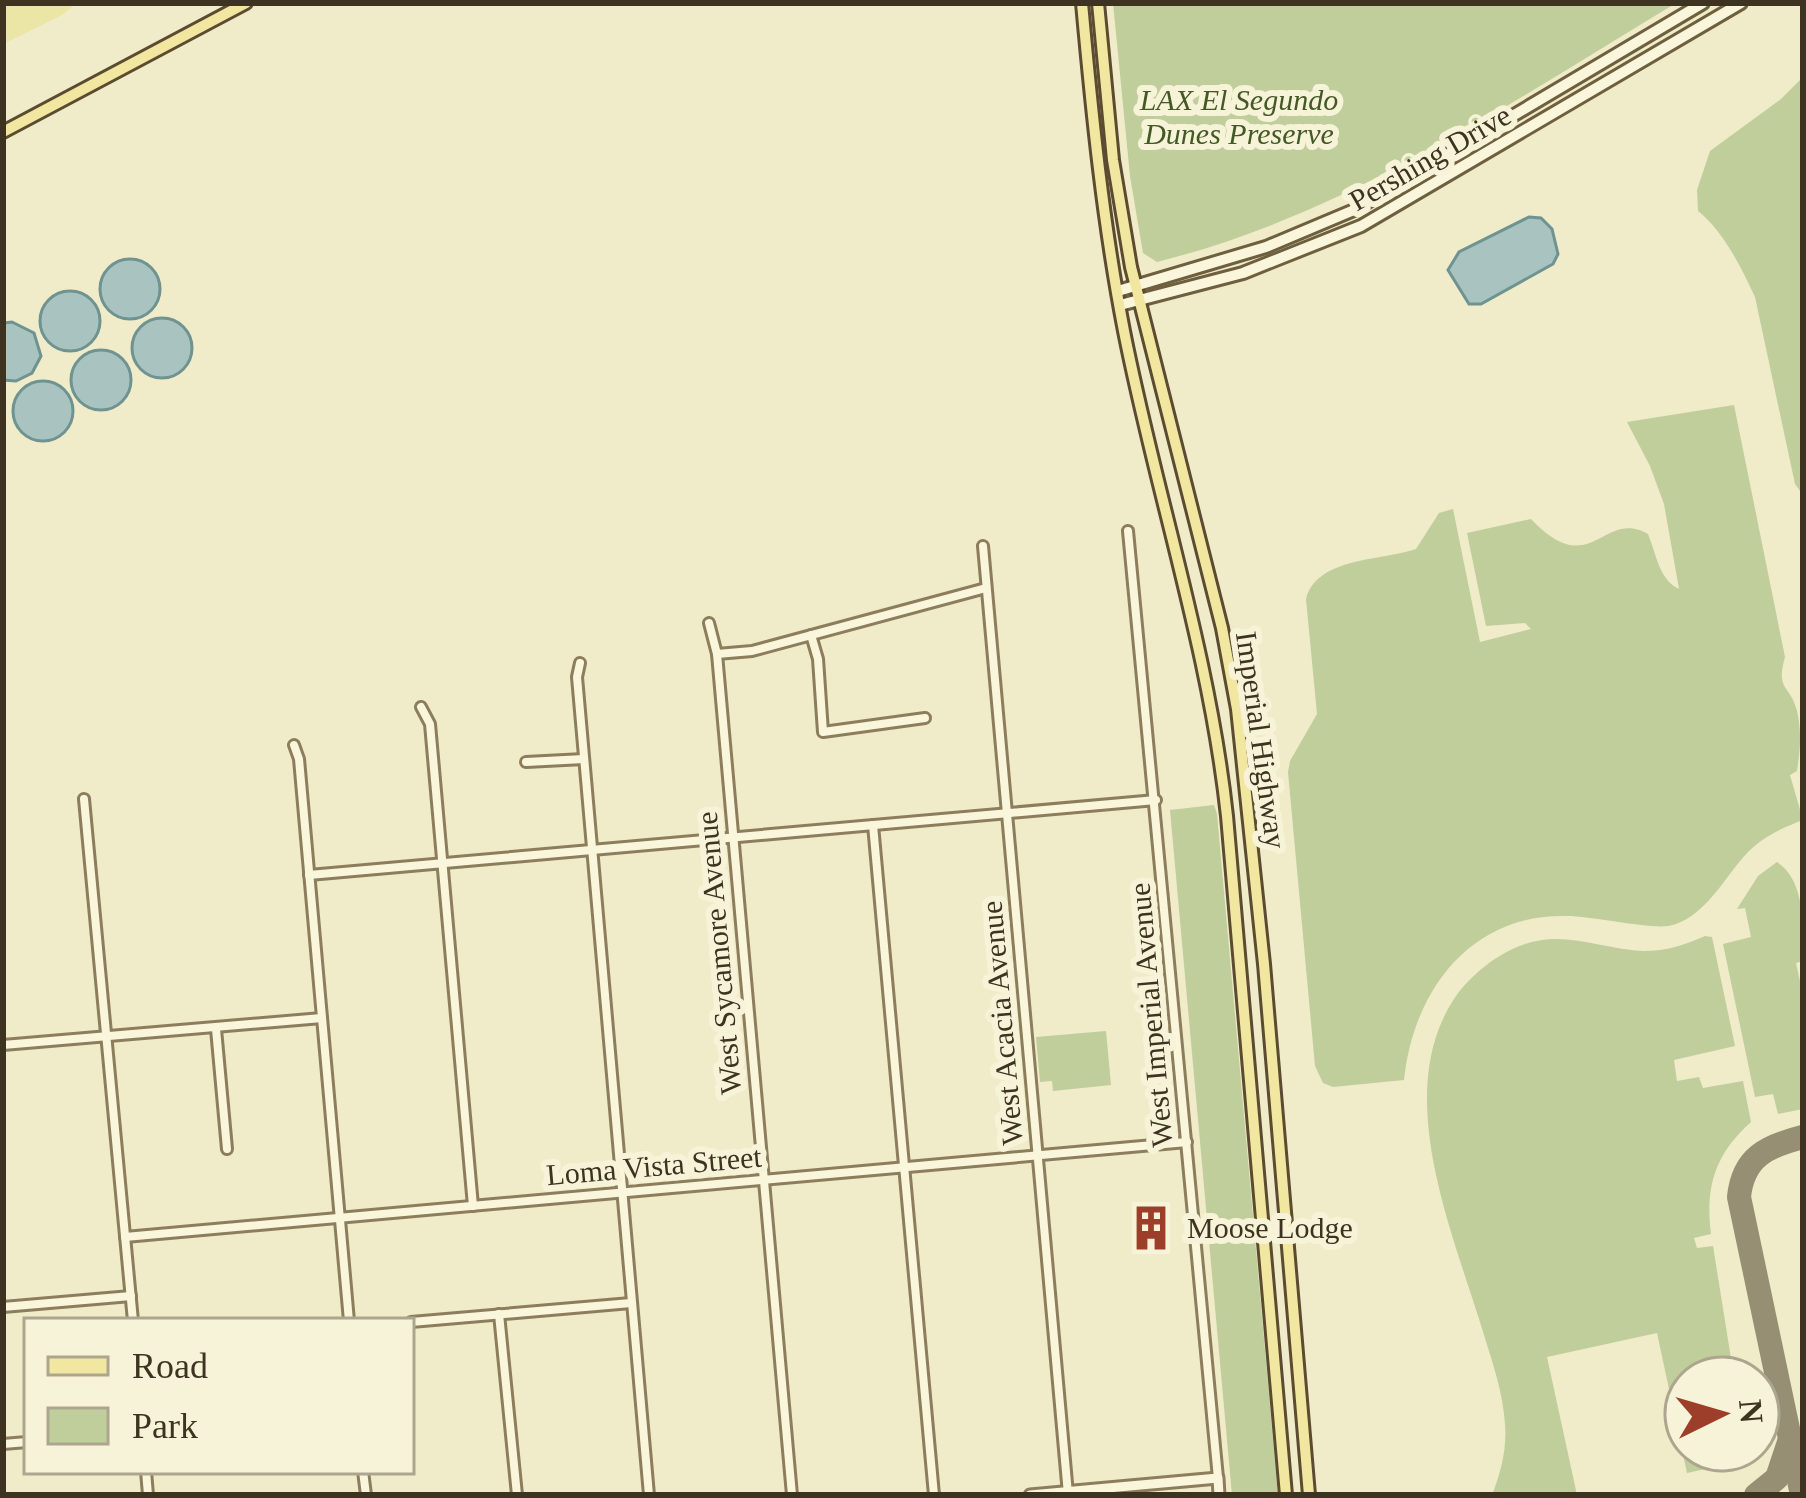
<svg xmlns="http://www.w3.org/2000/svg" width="1806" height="1498" font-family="'Times New Roman',serif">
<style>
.green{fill:#c0ce9b}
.sand{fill:#ebe5a6}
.water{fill:#a9c4c0;stroke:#6f9390;stroke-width:3}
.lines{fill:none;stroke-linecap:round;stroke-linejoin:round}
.taxiway{stroke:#968f74;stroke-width:24}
.minor-casing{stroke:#8c7e5c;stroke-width:14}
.tertiary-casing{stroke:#8c7e5c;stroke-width:15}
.secondary-casing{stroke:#6e5f3f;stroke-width:16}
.primary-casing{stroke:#5b4b30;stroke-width:16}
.minor{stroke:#faf6dc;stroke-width:8}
.tertiary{stroke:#faf6dc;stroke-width:9}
.secondary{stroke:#faf6dc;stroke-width:10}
.primary{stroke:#f2e7a1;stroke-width:10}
.labels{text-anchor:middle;stroke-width:12;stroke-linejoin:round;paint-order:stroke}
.park-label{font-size:30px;font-style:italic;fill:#445926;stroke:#f7f3d8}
.street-label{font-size:30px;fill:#3d3320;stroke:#f7f3d8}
.poi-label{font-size:30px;fill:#3d3320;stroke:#f7f3d8;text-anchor:start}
</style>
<rect width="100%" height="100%" fill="#f0ebc8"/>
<!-- green -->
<g class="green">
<path d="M1113,3H1676C1509,104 1348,214 1157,262L1143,253L1130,176Z"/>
<path d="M1803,77V495L1795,484L1755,297C1741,267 1724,232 1698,211L1697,190L1710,151L1781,99Z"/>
<path d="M1734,405L1785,657C1775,691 1791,685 1797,711C1802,733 1800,750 1797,771L1790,775L1803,820C1782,828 1764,836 1748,852C1725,876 1704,920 1668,926C1650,929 1591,916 1567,916C1471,913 1413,991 1404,1080L1333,1087L1323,1083L1315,1066L1288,772L1290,761L1317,714L1306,599C1317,557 1381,561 1416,549L1439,513L1453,509L1480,642L1531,629L1525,623L1486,626L1467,533L1531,519C1592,583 1602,508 1648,534C1656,553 1659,580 1679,589L1664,504L1650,466L1627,422Z"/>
<polygon points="1214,805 1217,814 1278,1495 1232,1495 1170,810"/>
<path d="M1777,862C1806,881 1803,927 1803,961L1796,963L1803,995V1109L1778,1114L1773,1094L1755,1097L1723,944L1751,937L1745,908L1737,909L1758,876Z"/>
<path d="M1705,936L1712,937L1735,1046L1674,1060L1677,1081L1699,1077L1703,1088L1743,1081L1751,1122C1715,1154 1705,1187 1711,1234L1694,1238L1697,1248L1713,1246L1734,1377L1686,1378V1450H1732L1730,1456L1718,1459L1719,1466L1687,1473L1657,1333L1547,1357L1577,1495H1492C1501,1472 1507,1449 1505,1424C1503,1393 1493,1364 1484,1335C1454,1235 1391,1095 1454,999C1470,975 1498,953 1525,944C1565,930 1604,950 1644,951C1667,951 1684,945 1705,936Z"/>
<polygon points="1106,1031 1111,1085 1053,1091 1052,1081 1040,1082 1036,1037"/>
</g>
<!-- sand -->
<polygon class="sand" points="3,3 76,3 62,15 3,44"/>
<!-- water -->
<g class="water">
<polygon points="1529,217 1541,218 1552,229 1558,254 1553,264 1481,304 1469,304 1448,270 1459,252"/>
<circle cx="130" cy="289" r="30"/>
<circle cx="70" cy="321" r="30"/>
<circle cx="162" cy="348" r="30"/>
<polygon points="12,322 34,333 41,356 32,373 16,381 3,380 3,323"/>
<circle cx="101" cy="380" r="30"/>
<circle cx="43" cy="411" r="30"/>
</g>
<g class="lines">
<!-- taxiway -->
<g class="taxiway">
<polyline points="1756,1495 1777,1478 1789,1442"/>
<path d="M1802,1495L1739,1197C1743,1157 1767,1146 1803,1137"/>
</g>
<!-- minor casing -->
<g class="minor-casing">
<g id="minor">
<polyline points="1128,531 1218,1478"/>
<polyline points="983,546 1068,1494"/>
<polyline points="709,623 717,654 792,1495"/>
<polyline points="811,635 818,659 823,732 925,718"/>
<polyline points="717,654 752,651 986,588"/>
<polyline points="580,663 577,677 649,1495"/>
<polyline points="421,707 430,724 473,1206"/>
<polyline points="294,745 299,759 349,1321"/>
<polyline points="526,762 584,759"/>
<polyline points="84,799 133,1321"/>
<polyline points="873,825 934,1495"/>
<polyline points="309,875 1156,800"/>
<polyline points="216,1029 227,1149"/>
<polyline points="3,1045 322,1018"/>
<polyline points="125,1237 1187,1142"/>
<polyline points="3,1307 131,1296"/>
<polyline points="499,1314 517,1495"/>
<polyline points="411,1322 631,1303"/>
<polyline points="3,1444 27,1442"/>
<polyline points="146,1471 148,1495"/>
<polyline points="363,1471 366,1495"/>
</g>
</g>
<!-- tertiary casing -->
<g class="tertiary-casing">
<polyline id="tertiary" points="1030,1495 1218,1478 1219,1495"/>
</g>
<!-- secondary casing -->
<g class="secondary-casing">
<g id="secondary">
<polyline points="1118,291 1266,247 1354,210 1703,3"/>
<polyline points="1120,305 1243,273 1361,226 1741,3"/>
</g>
</g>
<!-- primary casing -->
<g class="primary-casing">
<g id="primary">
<path d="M1082,3C1092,113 1103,223 1124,331C1156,494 1209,650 1227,816L1286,1495"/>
<polyline points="1098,3 1113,160 1131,267 1222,628 1237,709 1264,964 1309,1495"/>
<polyline points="3,132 246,3"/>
</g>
</g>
<!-- minor -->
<use href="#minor" class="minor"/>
<!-- tertiary -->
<use href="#tertiary" class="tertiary"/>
<!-- secondary -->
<use href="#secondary" class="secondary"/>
<!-- primary -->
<use href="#primary" class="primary"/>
</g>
<!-- icons -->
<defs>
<g id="building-bare" transform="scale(3.6)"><path d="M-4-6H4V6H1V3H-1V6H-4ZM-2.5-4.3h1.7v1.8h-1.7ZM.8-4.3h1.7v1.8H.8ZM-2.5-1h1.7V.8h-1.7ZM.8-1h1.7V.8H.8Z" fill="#9d3e2b" stroke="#f7f3d8" stroke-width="2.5" paint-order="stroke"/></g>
</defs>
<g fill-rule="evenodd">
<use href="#building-bare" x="1151" y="1228"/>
</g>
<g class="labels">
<!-- park labels -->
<g class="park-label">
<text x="1239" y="110">LAX El Segundo<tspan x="1239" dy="34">Dunes Preserve</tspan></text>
</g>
<!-- street labels -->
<g class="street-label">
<text transform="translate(1430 158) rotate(-30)" y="10">Pershing Drive</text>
<text transform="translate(1261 740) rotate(82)" y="10">Imperial Highway</text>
<text transform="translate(719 953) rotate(-95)" y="10">West Sycamore Avenue</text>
<text transform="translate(1151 1015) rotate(-95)" y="10">West Imperial Avenue</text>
<text transform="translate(1002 1023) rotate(-95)" y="10">West Acacia Avenue</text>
<text transform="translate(654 1166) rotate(-5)" y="10">Loma Vista Street</text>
</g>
<!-- poi labels -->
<g class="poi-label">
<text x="1187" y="1238">Moose Lodge</text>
</g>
</g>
<!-- border -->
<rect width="1806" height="1498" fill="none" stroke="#3d3320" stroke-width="12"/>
<!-- legend -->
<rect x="24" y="1318" width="390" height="156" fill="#f7f3d8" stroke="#ada68e" stroke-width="3"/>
<rect x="48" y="1357" width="60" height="18" fill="#f2e7a1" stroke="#ada68e" stroke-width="3"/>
<text x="132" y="1378" font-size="36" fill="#3d3320">Road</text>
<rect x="48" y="1408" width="60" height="36" fill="#c0ce9b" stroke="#ada68e" stroke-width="3"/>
<text x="132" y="1438" font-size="36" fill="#3d3320">Park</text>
<!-- north arrow -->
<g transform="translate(1722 1414) rotate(85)"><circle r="57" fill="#f7f3d8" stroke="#ada68e" stroke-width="3"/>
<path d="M0-9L21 45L0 30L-21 45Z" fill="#9d3e2b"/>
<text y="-18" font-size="33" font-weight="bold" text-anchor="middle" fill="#3d3320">N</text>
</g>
</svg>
